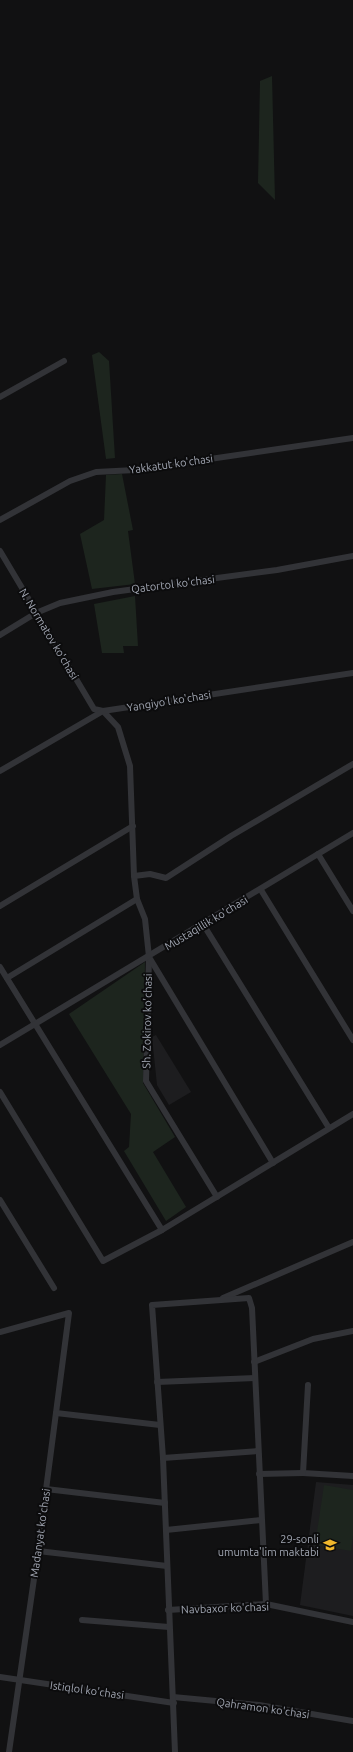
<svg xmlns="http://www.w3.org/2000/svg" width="353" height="1752" font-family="Ubuntu,sans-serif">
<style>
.built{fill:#1d1d1f}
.green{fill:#1d251e}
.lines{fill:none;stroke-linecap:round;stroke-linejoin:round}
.minor{stroke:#323337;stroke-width:6}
.labels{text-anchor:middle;stroke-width:4;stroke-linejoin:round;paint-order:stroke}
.street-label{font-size:11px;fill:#a2a7b3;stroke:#0c0c0d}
.poi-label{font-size:11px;fill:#a2a7b3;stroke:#0c0c0d;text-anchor:end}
</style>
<rect width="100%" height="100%" fill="#111112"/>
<!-- built -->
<g class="built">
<polygon points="156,1035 191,1092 169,1105 157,1085 152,1037"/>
<polygon points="316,1482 353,1485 353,1616 300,1605"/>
</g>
<!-- green -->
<g class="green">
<polygon points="272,76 275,200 258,183 260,81"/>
<polygon points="99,352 109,361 115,458 106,459 92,355"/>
<polygon points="122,474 133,530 128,531 135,584 92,589 80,534 104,520 106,475"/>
<polygon points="135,596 138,646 123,646 124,653 102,653 94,604"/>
<polygon points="145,962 143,1083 175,1137 153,1152 186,1207 166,1221 124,1151 129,1147 131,1114 69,1014"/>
<polygon points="324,1485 353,1490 353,1536 351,1551 315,1545"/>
</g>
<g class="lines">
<!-- minor -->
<g class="minor">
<polyline points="0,397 64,361"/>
<polyline points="0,520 70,481 96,472 135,470 353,438"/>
<polyline points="0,551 94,709 103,711 118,727 130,766 134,876 137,899 145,919 149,957 146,1081 217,1197"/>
<polyline points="0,635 36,613 60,603 113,592 277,570 353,556"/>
<polyline points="0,771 103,711 353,673"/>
<polyline points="318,854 353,833"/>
<polyline points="134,876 150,874 166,878 231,836 353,764"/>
<polyline points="261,890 353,1040"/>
<polyline points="0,906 133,826"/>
<polyline points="203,924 329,1128"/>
<polyline points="149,957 273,1163"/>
<polyline points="0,967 162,1230"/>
<polyline points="7,978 137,899"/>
<polyline points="0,1045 318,854 353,911"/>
<polyline points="0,1092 103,1261 162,1230 353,1114"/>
<polyline points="0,1200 54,1288"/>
<polyline points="223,1298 353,1242"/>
<polyline points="0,1332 69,1313 38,1551 9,1752"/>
<polyline points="254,1362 313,1339 353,1331"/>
<polyline points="157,1382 255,1378"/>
<polyline points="308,1385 303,1473 353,1476"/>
<polyline points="56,1413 160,1425"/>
<polyline points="163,1458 258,1451"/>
<polyline points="259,1474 303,1473"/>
<polyline points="46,1489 165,1503"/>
<polyline points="166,1530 261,1520"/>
<polyline points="38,1551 167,1566"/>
<polyline points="168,1610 266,1604 353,1622"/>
<polyline points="82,1620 169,1627"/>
<polyline points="0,1677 174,1703"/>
<polyline points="173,1697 259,1705 353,1721"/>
<polyline points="175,1752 163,1458 152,1305 249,1298 252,1308 266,1604"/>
</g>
</g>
<!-- icons -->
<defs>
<g id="school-bare" transform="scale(1.08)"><path d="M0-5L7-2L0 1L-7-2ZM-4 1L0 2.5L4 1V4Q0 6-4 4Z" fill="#efb72c" stroke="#0c0c0d" stroke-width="2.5" paint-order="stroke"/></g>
</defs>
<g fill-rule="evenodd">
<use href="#school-bare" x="330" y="1545"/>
</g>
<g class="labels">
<!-- street labels -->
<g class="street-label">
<text transform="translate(171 464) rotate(-8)" y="4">Yakkatut ko'chasi</text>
<text transform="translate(173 584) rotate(-7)" y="4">Qatortol ko'chasi</text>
<text transform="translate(49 634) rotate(59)" y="4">N. Normatov ko'chasi</text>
<text transform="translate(169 701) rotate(-9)" y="4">Yangiyo'l ko'chasi</text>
<text transform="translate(206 923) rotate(-31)" y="4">Mustaqillik ko'chasi</text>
<text transform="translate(147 1021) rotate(-89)" y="4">Sh. Zokirov ko'chasi</text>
<text transform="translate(40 1533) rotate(-82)" y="4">Madanyat ko'chasi</text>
<text transform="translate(225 1608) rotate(-2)" y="4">Navbaxor ko'chasi</text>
<text transform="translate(87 1690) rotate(8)" y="4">Istiqlol ko'chasi</text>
<text transform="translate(263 1708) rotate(8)" y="4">Qahramon ko'chasi</text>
</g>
<!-- poi labels -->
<g class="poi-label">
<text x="319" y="1543">29-sonli<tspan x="319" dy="13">umumta'lim maktabi</tspan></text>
</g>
</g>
</svg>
